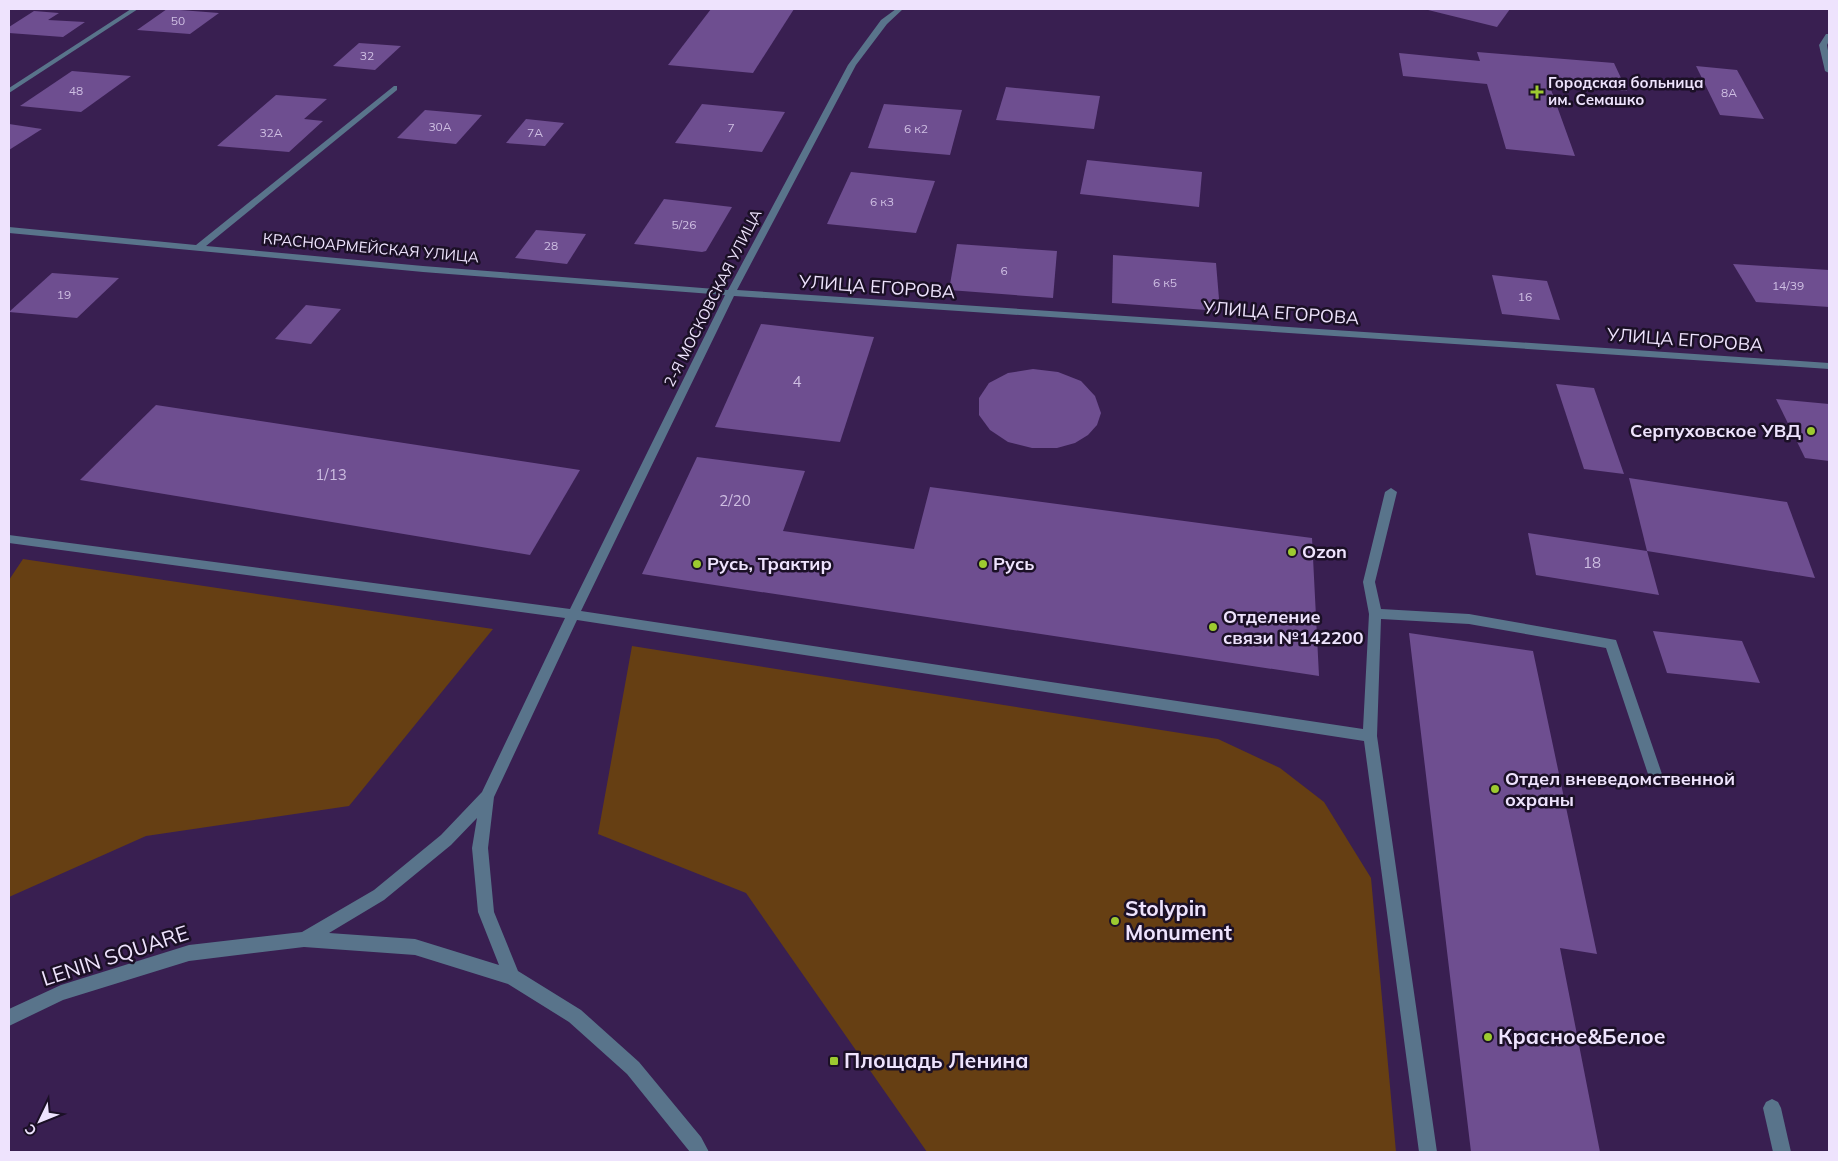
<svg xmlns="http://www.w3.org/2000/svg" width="1838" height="1161" font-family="Mulish,sans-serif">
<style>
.green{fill:#663f13}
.building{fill:#6e4e90}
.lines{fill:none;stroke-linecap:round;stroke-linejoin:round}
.minor{fill:#59748b;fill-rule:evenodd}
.poi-dot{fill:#9dca30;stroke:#1b1026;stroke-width:2}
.labels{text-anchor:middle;stroke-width:5;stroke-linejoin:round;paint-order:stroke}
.far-number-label{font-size:12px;fill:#cebee2}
.far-poi-label{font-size:15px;font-weight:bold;fill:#eee3fd;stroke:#1b1026;text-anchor:start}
.far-street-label{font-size:15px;fill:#eee3fd;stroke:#1b1026}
.number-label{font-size:15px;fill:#cebee2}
.street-label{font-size:18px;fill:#eee3fd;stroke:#1b1026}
.poi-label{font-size:18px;font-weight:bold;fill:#eee3fd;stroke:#1b1026;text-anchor:start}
.near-poi-label{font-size:21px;font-weight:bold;fill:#eee3fd;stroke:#1b1026;text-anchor:start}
.near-street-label{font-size:21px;fill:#eee3fd;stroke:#1b1026}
</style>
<rect width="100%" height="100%" fill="#391f51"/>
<!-- green -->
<g class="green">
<polygon points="23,559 493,629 349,806 146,836 9,897 9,580"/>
<polygon points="632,646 1218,739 1280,768 1324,802 1371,878 1396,1152 927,1152 746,893 598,834"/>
</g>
<!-- building -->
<g class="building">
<polygon points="167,9 219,13 190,34 137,30"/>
<polygon points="711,9 794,9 753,73 668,65"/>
<polygon points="1424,9 1510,9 1497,27"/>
<polygon points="34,11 59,13 48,20 85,22 63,37 9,33 9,27"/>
<polygon points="359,43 401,46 375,70 333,66"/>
<polygon points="1477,52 1614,63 1627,91 1549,84 1575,156 1506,149 1487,84 1403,76 1399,53 1480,61"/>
<polygon points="1696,66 1737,70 1764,119 1720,115"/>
<polygon points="72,71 131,76 81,112 20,106"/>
<polygon points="1006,87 1100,96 1094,129 996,120"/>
<polygon points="276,95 327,99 304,119 323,121 289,152 217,146"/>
<polygon points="702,104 785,112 762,152 675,143"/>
<polygon points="884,104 962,110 950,155 868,148"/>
<polygon points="425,110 482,115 456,144 397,138"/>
<polygon points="526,119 564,123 545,146 506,143"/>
<polygon points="9,124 42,129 9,150"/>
<polygon points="1087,160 1202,172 1199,207 1080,194"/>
<polygon points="851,172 935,181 916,233 827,224"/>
<polygon points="664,199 732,207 706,251 702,252 634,244"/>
<polygon points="536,230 586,234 567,264 515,258"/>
<polygon points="957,244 1057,251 1053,298 949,290"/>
<polygon points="1113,255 1216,263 1220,311 1112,303"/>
<polygon points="1733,264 1829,270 1829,307 1756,302"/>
<polygon points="52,273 119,278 77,318 9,312"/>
<polygon points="1492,275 1547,281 1560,320 1502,314"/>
<polygon points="306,305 341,309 311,344 275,339"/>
<polygon points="761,324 874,337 840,442 715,427"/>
<polygon points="1033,369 1058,372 1081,381 1095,396 1101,413 1097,425 1088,435 1075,443 1057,448 1032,448 1008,442 990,430 979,415 979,398 989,383 1008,373"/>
<polygon points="1556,384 1594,388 1624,474 1584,469"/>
<polygon points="1776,399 1829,404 1829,461 1805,458"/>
<polygon points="156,405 580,470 530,555 80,480"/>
<polygon points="697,457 805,471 783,531 914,549 930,487 1312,538 1319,676 642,574"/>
<polygon points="1629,478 1787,502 1815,578 1647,551"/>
<polygon points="1528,533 1647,551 1659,595 1536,575"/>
<polygon points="1653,631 1742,641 1760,683 1667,673"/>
<polygon points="1409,633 1533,651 1597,954 1560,948 1600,1152 1471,1152"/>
</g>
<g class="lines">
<!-- minor -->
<g class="minor">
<polygon points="131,9 138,9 9,93 9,88"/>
<path d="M896,9H903L887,24L856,65L737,290L1829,363V369L734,296L581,611L1363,729L1369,614L1363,582L1385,492L1391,488L1397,492L1375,582L1381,609L1469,614L1616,640L1663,777L1661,781L1656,783L1651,781L1649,777L1606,648L1469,624L1381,619L1377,736L1437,1152H1419L1364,741L577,620L494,797L488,848L494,912L518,971L581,1010L639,1062L701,1137L709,1152H690L627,1074L569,1022L508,984L415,955L304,947L189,961L63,1000L9,1026V1009L61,985L189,945L302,932L374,890L441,835L482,792L565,618L9,543V535L570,609L725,295L423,272L9,233V227L196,245L394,86H397V90L206,246L423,266L728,290L848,65L881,20ZM477,818L472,848L478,912L499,965L415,939L329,933L384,900L451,845Z"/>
<polygon points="1826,34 1829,34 1829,41 1827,45 1829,56 1829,73 1825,71 1819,45"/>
<polygon points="1772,1099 1778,1102 1781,1108 1791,1152 1773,1152 1763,1108 1766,1102"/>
</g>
</g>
<!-- markers -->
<g class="poi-dot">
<path d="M1534.5 84.5h5v5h5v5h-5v5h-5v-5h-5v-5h5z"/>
<circle cx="1811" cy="431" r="5"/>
<circle cx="1292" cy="552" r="5"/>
<circle cx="697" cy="564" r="5"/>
<circle cx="983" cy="564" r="5"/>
<circle cx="1213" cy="627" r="5"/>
<circle cx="1495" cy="789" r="5"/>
<circle cx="1115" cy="921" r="5"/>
<circle cx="1488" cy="1037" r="5"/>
<rect x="829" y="1056" width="10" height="10" rx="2.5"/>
</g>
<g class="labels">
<!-- far-number labels -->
<g class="far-number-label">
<text x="178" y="25">50</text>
<text x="367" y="60">32</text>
<text x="76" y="95">48</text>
<text x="1729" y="97">8А</text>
<text x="440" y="131">30А</text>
<text x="731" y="132">7</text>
<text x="916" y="133">6 к2</text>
<text x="271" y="137">32А</text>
<text x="535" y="137">7А</text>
<text x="882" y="206">6 к3</text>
<text x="684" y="229">5/26</text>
<text x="551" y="250">28</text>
<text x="1004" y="275">6</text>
<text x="1165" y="287">6 к5</text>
<text x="1788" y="290">14/39</text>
<text x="64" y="299">19</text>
<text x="1525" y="301">16</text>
</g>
<!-- far-poi labels -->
<g class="far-poi-label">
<text x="1548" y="88">Городская больница<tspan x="1548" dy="17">им. Семашко</tspan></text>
</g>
<!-- far-street labels -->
<g class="far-street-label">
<text transform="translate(371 248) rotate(5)" y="5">КРАСНОАРМЕЙСКАЯ УЛИЦА</text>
<text transform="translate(713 298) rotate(-63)" y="5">2-Я МОСКОВСКАЯ УЛИЦА</text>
</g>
<!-- number labels -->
<g class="number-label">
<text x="797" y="387">4</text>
<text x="331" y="480">1/13</text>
<text x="735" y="506">2/20</text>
<text x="1592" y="568">18</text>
</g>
<!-- street labels -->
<g class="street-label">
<text transform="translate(877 287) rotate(4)" y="6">УЛИЦА ЕГОРОВА</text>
<text transform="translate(1281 313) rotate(4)" y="6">УЛИЦА ЕГОРОВА</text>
<text transform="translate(1685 340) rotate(4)" y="6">УЛИЦА ЕГОРОВА</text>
</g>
<!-- poi labels -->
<g class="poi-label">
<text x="1801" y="437" text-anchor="end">Серпуховское УВД</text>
<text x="1302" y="558">Ozon</text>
<text x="707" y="570">Русь, Трактир</text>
<text x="993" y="570">Русь</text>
<text x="1223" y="623">Отделение<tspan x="1223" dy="21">связи №142200</tspan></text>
<text x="1505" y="785">Отдел вневедомственной<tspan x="1505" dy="21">охраны</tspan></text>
</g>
<!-- near-poi labels -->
<g class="near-poi-label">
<text x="1125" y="916">Stolypin<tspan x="1125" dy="24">Monument</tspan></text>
<text x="1498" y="1044">Красное&amp;Белое</text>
<text x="844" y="1068">Площадь Ленина</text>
</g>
<!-- near-street labels -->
<g class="near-street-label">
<text transform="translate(115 956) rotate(-18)" y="7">LENIN SQUARE</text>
</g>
</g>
<!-- border -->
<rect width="1838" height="1161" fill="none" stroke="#eee3fd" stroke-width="20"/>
<!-- north arrow -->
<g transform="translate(40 1121) rotate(227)" stroke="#1b1026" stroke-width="4" paint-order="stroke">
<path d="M0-4L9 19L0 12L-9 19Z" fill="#eee3fd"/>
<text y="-8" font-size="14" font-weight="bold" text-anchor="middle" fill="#eee3fd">С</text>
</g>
</svg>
